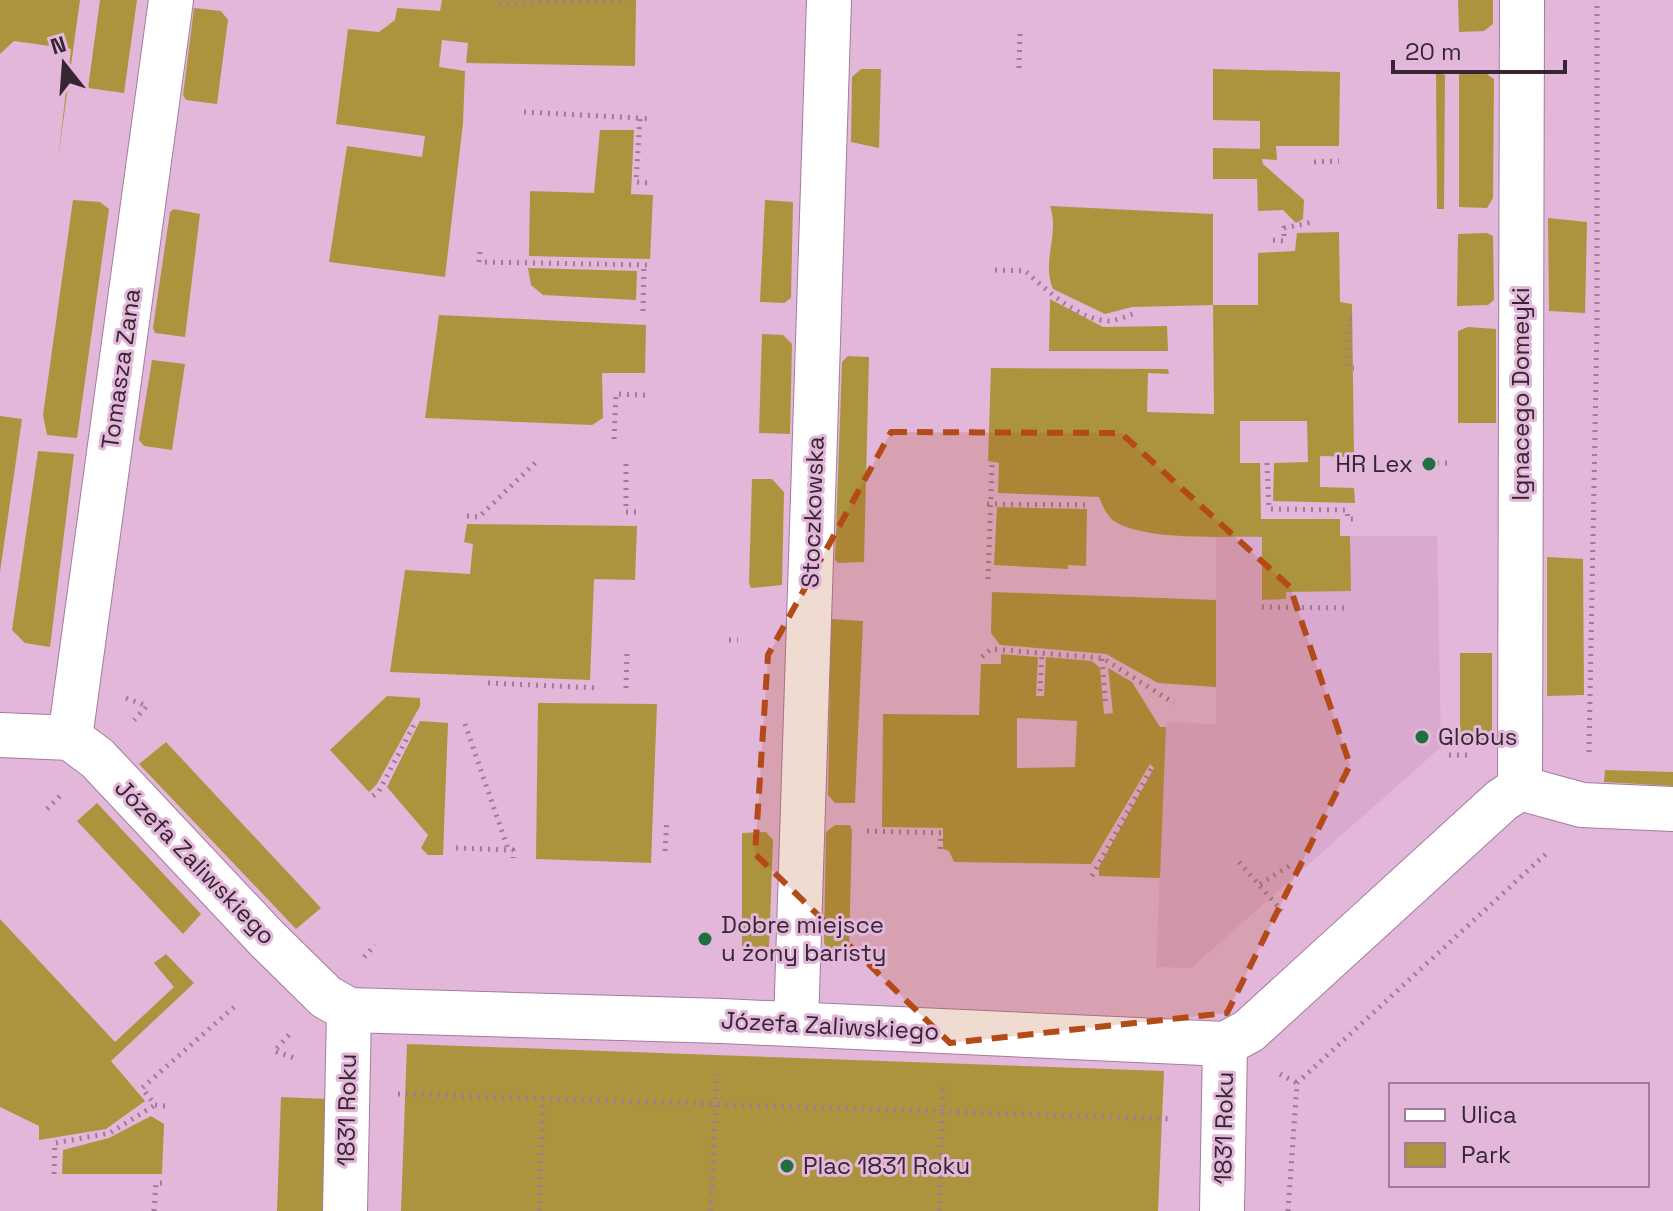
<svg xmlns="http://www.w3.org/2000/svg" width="1673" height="1211" font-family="'Space Grotesk',sans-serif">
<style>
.built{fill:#d9a9cf}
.green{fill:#ac943e;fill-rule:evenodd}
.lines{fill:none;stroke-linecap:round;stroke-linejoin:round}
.minor-casing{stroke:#a47c9c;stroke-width:46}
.path{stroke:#9c7c96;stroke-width:5;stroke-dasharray:2 6;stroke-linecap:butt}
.minor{stroke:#fff;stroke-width:44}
.marked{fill:#b34a18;fill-opacity:0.2;stroke:#b34a18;stroke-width:6;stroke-dasharray:16 10;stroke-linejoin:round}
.poi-dot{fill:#1f6f40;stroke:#e2b7d9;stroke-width:3}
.labels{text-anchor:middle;stroke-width:6;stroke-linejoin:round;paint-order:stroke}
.street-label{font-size:24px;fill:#362633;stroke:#e2b7d9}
.poi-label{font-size:24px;fill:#362633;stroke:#e2b7d9;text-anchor:start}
</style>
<rect width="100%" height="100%" fill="#e2b7d9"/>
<!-- built -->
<polygon class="built" points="1216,536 1437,536 1441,747 1191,968 1156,967 1166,722 1216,724"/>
<!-- green -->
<g class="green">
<polygon points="0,0 80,0 58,159 71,49 14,41 0,54"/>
<polygon points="100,0 137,0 124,93 88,88"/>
<polygon points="442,0 636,0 635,66 466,63 468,43 442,40 439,67 465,71 463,123 445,277 329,262 347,146 422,157 425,136 336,124 348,29 379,32 395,20 397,8 440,11"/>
<polygon points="1458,0 1493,0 1493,24 1484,31 1459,32"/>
<polygon points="194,8 221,11 228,20 217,104 186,100 183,95"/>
<polygon points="861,69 881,69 879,148 851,142 852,77"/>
<polygon points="1213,69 1340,72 1339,146 1276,146 1277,160 1262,159 1263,164 1304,200 1303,219 1296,223 1283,210 1258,211 1257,179 1213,179 1213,148 1260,149 1260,121 1213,120"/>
<polygon points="1436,72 1445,75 1444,209 1437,209"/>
<polygon points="1459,72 1484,72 1494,79 1493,198 1487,208 1459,207"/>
<polygon points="600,130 634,130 631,194 653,195 650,259 529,256 530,191 594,193"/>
<polygon points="73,200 100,202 109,209 77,438 47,435 43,415"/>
<polygon points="765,200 793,202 791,298 784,303 760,302"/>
<path d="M1050,206L1213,214V305H1258V253L1295,251L1297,233L1339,232L1340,302L1352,304L1354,457L1320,456V487L1354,488L1355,503L1273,501L1274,463L1308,462L1307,421H1240V463H1260L1261,519H1340V536H1350L1351,591L1286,592V599L1262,600V537C1221,536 1153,541 1117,523C1107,517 1103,507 1099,497L998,493L999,463L988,461L991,368L1168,369L1169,374L1148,373L1147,412L1214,414L1213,305L1132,307L1105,314L1053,289C1041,261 1060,235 1050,206Z"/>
<polygon points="174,209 200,214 185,337 155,333 153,328 170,212"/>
<polygon points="1548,218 1587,222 1585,313 1549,311"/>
<polygon points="1487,233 1493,236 1494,300 1488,305 1457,306 1458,234"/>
<polygon points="528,268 637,271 636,300 543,295 531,285"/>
<polygon points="1050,299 1103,327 1167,326 1168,351 1049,351"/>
<polygon points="439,315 646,325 645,373 602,373 603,418 592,425 425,418"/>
<polygon points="1468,327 1496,329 1496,423 1458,423 1458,331"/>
<polygon points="762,334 783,335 792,344 790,434 759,433"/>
<polygon points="848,356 869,357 864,562 838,563 835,560 842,362"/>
<polygon points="152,360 185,364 172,450 144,446 139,440"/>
<polygon points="0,416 22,419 0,572"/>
<polygon points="38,451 74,454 50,647 25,643 12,630"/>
<polygon points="752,479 772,479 784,492 782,585 751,588 749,583"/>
<polygon points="997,507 1087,509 1086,566 1068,565 1068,569 994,565"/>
<polygon points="467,524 637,526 635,580 594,579 590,680 390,672 405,570 470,574 473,544 464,542"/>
<polygon points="1547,557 1583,559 1584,695 1547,696"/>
<polygon points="992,592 1216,600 1216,687 1158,683 1106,654 1000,645 991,633"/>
<polygon points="831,619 863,621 855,803 835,803 828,795"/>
<rect x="1460" y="653" width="32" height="90"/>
<path d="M1001,654L1038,657L1036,696H1044L1046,657L1092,661L1100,668L1104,714L1113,713L1108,668L1132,682L1160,727H1166L1160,878L1099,876V867L1154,768L1150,764L1091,864L954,862L949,851L943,849V828L882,827L883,714L979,715L981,664H1001ZM1017,718L1077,721L1075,767L1017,768Z"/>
<polygon points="387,696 420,698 420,706 377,784 369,792 330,750"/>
<polygon points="538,703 657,704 651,863 536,859"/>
<polygon points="420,721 448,723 443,855 428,855 421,848 428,835 387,787"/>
<polygon points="166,742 321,908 296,929 139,764"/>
<polygon points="1605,770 1673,772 1673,786 1604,782"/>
<polygon points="97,803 201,914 183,934 77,821"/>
<polygon points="835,825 850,825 852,830 849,949 828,951 824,943 826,832"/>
<polygon points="766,832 773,840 769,947 742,947 742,833"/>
<polygon points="0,919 115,1042 174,987 154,963 166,954 194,983 111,1061 145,1101 106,1129 39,1140 39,1126 0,1107"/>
<polygon points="407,1044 1164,1071 1158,1211 401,1211"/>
<polygon points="281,1097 327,1099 323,1211 277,1211"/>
<polygon points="151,1116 164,1124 162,1174 62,1174 63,1150 109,1138"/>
</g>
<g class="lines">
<!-- minor casing -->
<g class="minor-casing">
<g id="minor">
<polyline points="0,735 70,738 97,758 267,939 326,997 349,1010 722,1021 1225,1044 1249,1031 1502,800 1520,788 1582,805 1673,809"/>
<polyline points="70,738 171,0"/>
<polyline points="1520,788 1522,0"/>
<polyline points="796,1024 829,0"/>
<polyline points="345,1211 349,1010"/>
<polyline points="1222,1211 1225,1044"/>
</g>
</g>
<!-- path -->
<g class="path">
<polyline points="499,4 628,0"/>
<polyline points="1019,68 1020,30"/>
<polyline points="524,112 640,118"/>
<polyline points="1314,162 1339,161"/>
<polyline points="647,183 636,182 640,118 650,119"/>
<polyline points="1273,240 1284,241 1284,228 1313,222"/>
<polyline points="480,252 479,262 650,265"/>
<path d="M995,270L1025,271C1047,290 1077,319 1108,321C1116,321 1126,316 1133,314"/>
<polyline points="643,311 644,265"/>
<polyline points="1352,319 1349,319 1349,368 1354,368"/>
<polyline points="614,439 616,394 645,395"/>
<polyline points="1267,463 1269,509 1347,510 1348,519 1355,519"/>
<polyline points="1437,463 1449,463"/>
<polyline points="626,464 626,512 637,512"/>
<polyline points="987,504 1091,505"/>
<polyline points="467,516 479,517 538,460"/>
<polyline points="988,579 992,465"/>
<polyline points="1262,607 1347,608"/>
<polyline points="729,640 738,640"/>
<polyline points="982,657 991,649 1102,658 1174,703"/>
<polyline points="1102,659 1106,707"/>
<polyline points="488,683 600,688"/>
<polyline points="626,688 627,651"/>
<polyline points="1040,691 1042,653"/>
<polyline points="126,698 147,706 134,720"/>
<polyline points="465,724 508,849"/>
<polyline points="1440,738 1449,737"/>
<polyline points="1589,752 1597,325 1597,0"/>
<polyline points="1449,755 1468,755"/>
<polyline points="373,796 379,791 416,721"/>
<polyline points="47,809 60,796"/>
<polyline points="867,831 941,833 940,849"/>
<polyline points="456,848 513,850 513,858"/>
<polyline points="665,851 667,819"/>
<polyline points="1239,862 1282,911"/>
<polyline points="1092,876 1151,769"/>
<polyline points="1260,884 1289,866"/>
<polyline points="364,957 375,945"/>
<polyline points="289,1035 274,1051 297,1059"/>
<polyline points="1280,1074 1297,1083"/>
<polyline points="398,1094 1172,1119"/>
<polyline points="165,1106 155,1105 142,1088 234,1007"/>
<polyline points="54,1174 55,1143 110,1133 155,1105"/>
<polyline points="154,1211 156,1183 162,1183"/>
<polyline points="539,1211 543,1098"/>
<polyline points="711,1211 717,1074"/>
<polyline points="939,1211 943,1083"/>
<polyline points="1288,1211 1297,1083 1549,851"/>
</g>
<!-- minor -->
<use href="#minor" class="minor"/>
</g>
<!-- marked area -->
<path class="marked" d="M891,432L1121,433L1290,587L1350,765L1227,1013L950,1043L755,854L768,655Z"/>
<!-- markers -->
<g class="poi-dot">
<circle cx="1429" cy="464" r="8"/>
<circle cx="1422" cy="737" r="8"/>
<circle cx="705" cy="939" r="8"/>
<circle cx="787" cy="1166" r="8"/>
</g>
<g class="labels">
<!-- street labels -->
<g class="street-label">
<text transform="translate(121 369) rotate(-82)" y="8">Tomasza Zana</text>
<text transform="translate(1521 394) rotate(-90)" y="8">Ignacego Domeyki</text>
<text transform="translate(813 512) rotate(-88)" y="8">Stoczkowska</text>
<text transform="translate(195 862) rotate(46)" y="8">Józefa Zaliwskiego</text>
<text transform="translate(830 1026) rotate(3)" y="8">Józefa Zaliwskiego</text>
<text transform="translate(347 1110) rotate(-89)" y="8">1831 Roku</text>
<text transform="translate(1224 1128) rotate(-89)" y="8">1831 Roku</text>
</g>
<!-- poi labels -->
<g class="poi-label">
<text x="1413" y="472" text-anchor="end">HR Lex</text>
<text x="1438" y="745">Globus</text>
<text x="721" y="933">Dobre miejsce<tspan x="721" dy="28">u żony baristy</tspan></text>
<text x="803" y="1174">Plac 1831 Roku</text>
</g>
</g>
<!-- legend -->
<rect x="1389" y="1083" width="260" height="104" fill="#e2b7d9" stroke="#9d7d97" stroke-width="2"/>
<rect x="1405" y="1109" width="40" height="12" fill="#ffffff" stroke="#9d7d97" stroke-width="2"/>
<text x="1461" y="1123" font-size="24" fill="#362633">Ulica</text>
<rect x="1405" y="1143" width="40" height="24" fill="#ac943e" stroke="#9d7d97" stroke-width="2"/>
<text x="1461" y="1163" font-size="24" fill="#362633">Park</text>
<!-- north arrow -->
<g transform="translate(64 64) rotate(343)" stroke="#e2b7d9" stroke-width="6" paint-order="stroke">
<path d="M0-6L14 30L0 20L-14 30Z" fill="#362633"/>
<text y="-12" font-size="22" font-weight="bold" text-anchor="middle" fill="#362633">N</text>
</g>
<!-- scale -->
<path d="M1393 60v12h172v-12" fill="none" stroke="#362633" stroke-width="4"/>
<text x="1405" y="60" font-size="24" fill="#362633" stroke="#e2b7d9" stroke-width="6" paint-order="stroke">20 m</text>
</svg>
